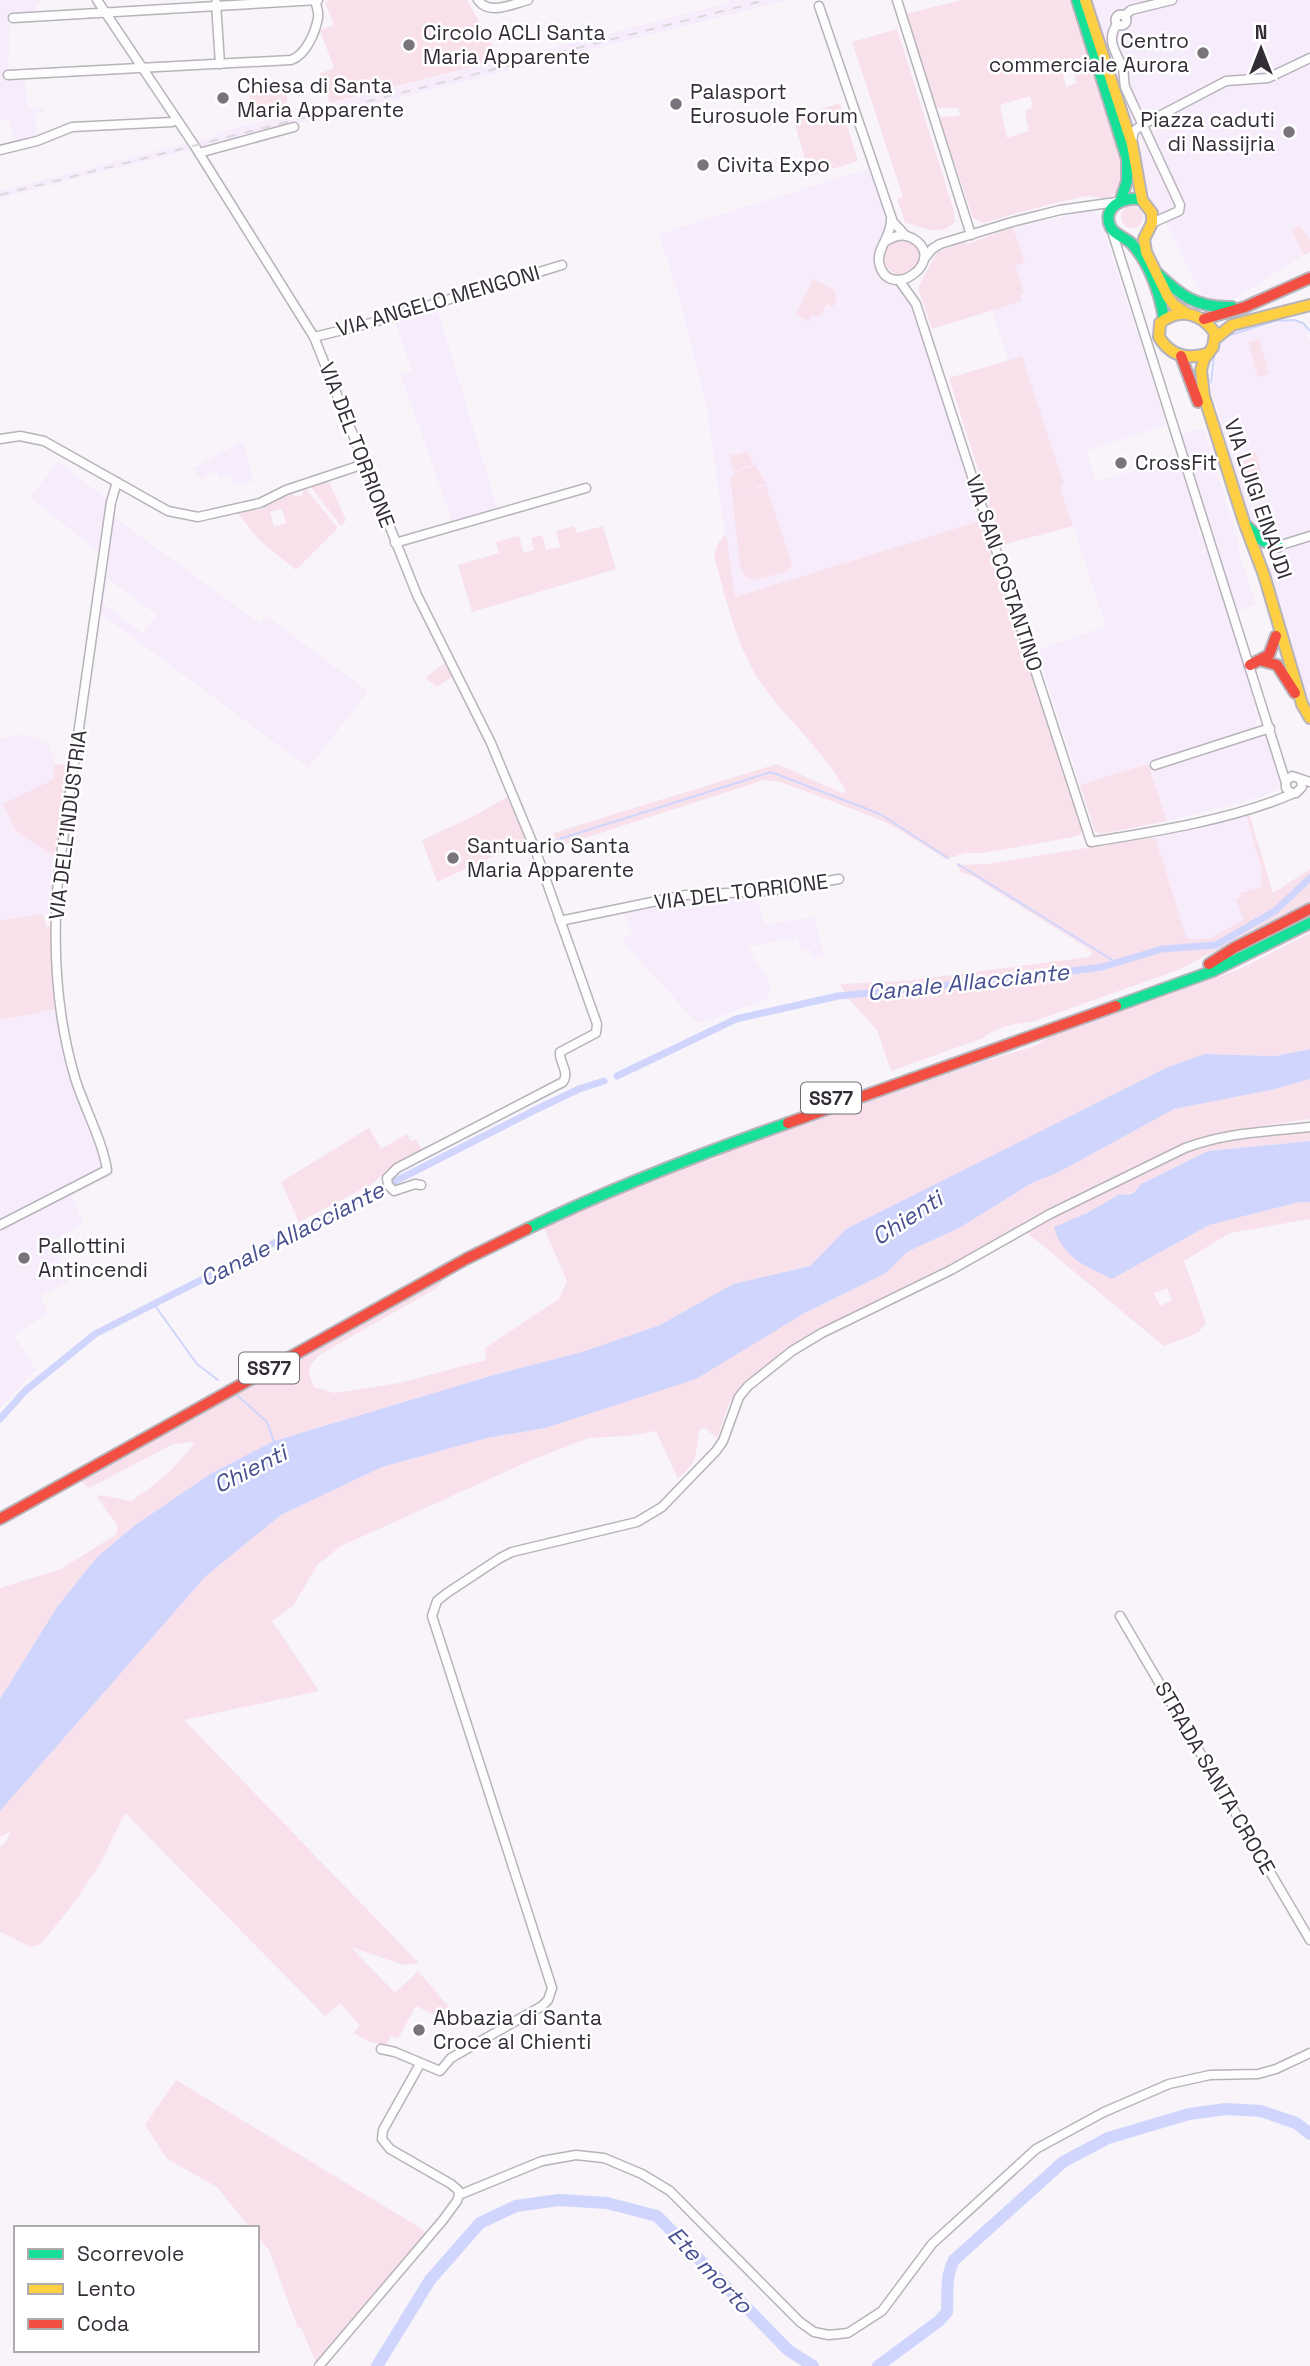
<svg xmlns="http://www.w3.org/2000/svg" width="1310" height="2366" font-family="'Space Grotesk',sans-serif">
<style>
.built{fill:#f7ecfc;fill-rule:evenodd}
.green{fill:#f9e1ec;fill-rule:evenodd}
.water{fill:#cfd5fc}
.lines{fill:none;stroke-linecap:round;stroke-linejoin:round}
.stream{stroke:#cfd5fc;stroke-width:2}
.canal{stroke:#cfd5fc;stroke-width:7}
.river{stroke:#cfd5fc;stroke-width:12}
.street-casing{stroke:#b7b3ba;stroke-width:11}
.fast-casing{stroke:#b7b3ba;stroke-width:14}
.slow-casing{stroke:#b7b3ba;stroke-width:14}
.jam-casing{stroke:#b7b3ba;stroke-width:14}
.street{stroke:#fefdfe;stroke-width:8}
.fast{stroke:#16e098;stroke-width:10}
.slow{stroke:#ffcf43;stroke-width:10}
.jam{stroke:#f24e42;stroke-width:10}
.rail{stroke:#d9d8db;stroke-width:2;stroke-dasharray:9 9;stroke-linecap:butt}
.poi-dot{fill:#79737b;stroke:#fff;stroke-width:2.5}
.labels{text-anchor:middle;stroke-width:5;stroke-linejoin:round;paint-order:stroke}
.shield{fill:#fff;stroke:#716c73;stroke-width:2}
.shield-label{font-size:19px;font-weight:bold;fill:#342d37}
.poi-label{font-size:21px;fill:#342d37;stroke:#fff;text-anchor:start}
.street-label{font-size:21px;fill:#342d37;stroke:#fff}
.water-label{font-size:23px;font-style:italic;fill:#485091;stroke:#fff}
</style>
<rect width="100%" height="100%" fill="#f8f4fa"/>
<!-- built -->
<g class="built">
<polygon points="0,0 40,0 40,3 36,3 36,17 10,19 8,75 25,74 27,109 44,108 45,111 35,114 37,141 16,146 9,120 0,121"/>
<polygon points="729,0 788,0 200,148 197,141 215,136 215,133 729,3"/>
<polygon points="1090,0 1310,0 1310,240 1300,225 1292,231 1304,255 1229,302 1208,301 1203,298 1169,228 1144,189 1140,150 1144,148 1139,136 1131,127 1118,89 1117,74"/>
<polygon points="187,143 190,150 0,198 0,191"/>
<polygon points="874,167 891,214 881,266 909,292 986,519 734,597 707,410 678,293 659,234"/>
<polygon points="1090,211 1095,212 1101,222 1167,425 1086,451 1096,482 1177,457 1199,525 1197,527 1200,535 1203,536 1213,568 1211,571 1213,579 1217,579 1257,705 1254,706 1255,712 1259,713 1255,727 1248,732 1166,765 1266,734 1280,781 1279,788 1276,791 1259,797 1167,821 1148,765 1080,785 1037,650 1106,626 1060,485 1063,484 1022,356 1008,360 992,310 1022,301 1020,294 1024,292 1015,266 1025,262 1014,228"/>
<polygon points="436,305 499,513 454,526 401,375 412,371 394,318"/>
<polygon points="1289,321 1300,323 1306,328 1310,343 1310,704 1300,680 1290,633 1271,576 1269,565 1273,555 1267,541 1250,524 1211,389 1219,352 1216,350 1226,339 1241,332"/>
<polygon points="1203,428 1234,525 1241,560 1256,605 1237,612 1181,435"/>
<polygon points="242,442 245,447 253,481 233,485 232,476 219,478 216,471 200,479 193,468"/>
<path d="M58,462L107,499L106,511L260,624L266,616L368,691L309,768L100,613L108,560L30,497ZM108,579L157,615L143,633L103,604Z"/>
<polygon points="25,734 48,744 54,759 54,779 3,804 57,858 53,912 0,920 0,739"/>
<polygon points="1246,814 1262,873 1261,887 1240,893 1244,920 1209,939 1187,939 1155,837"/>
<polygon points="750,893 759,905 764,925 814,917 824,956 813,959 810,949 801,950 798,937 747,947 771,985 766,1000 703,1022 695,1021 622,941 633,932 621,908 686,895"/>
<polygon points="64,1008 74,1059 82,1087 114,1175 71,1196 84,1224 50,1241 70,1281 40,1296 48,1312 15,1336 35,1370 0,1408 0,1020"/>
</g>
<!-- green -->
<g class="green">
<polygon points="331,0 467,0 500,60 330,103 319,74 334,68 320,30 334,25 325,2"/>
<path d="M961,0H1069L1119,147C1122,163 1128,181 1114,194C1106,202 1094,195 1083,197C1049,203 1016,214 983,223L973,218L939,117L960,116L958,108H935L905,14ZM1070,61L1077,83L1066,87L1061,64ZM1030,96L1033,107L1025,110L1027,115H1025L1029,131L1007,138L1000,105Z"/>
<path d="M897,29L954,211L955,222C940,237 923,228 905,222L897,199L903,197L852,42Z"/>
<polygon points="287,91 287,110 250,112 249,93"/>
<polygon points="840,103 858,161 810,176 793,118"/>
<circle cx="1132" cy="217" r="11"/>
<polygon points="1299,225 1310,240 1310,252 1304,255 1292,231"/>
<polygon points="1013,227 1025,263 1015,266 1024,293 1020,294 1022,301 932,329 918,288 937,252 962,243 968,244"/>
<circle cx="902" cy="257" r="18"/>
<polygon points="813,279 834,290 837,299 833,307 827,304 819,317 812,314 808,321 796,314"/>
<polygon points="1259,339 1269,374 1258,377 1248,342"/>
<polygon points="1022,356 1064,484 1060,486 1073,526 1002,545 949,378"/>
<polygon points="747,451 754,464 733,472 729,454 738,455"/>
<polygon points="1256,452 1261,471 1248,475 1242,457"/>
<polygon points="755,465 766,483 739,494 766,485 792,563 788,571 759,579 753,580 745,576 740,567 730,477 734,476 734,473"/>
<polygon points="328,480 346,520 341,526 310,486"/>
<path d="M305,488L338,528L296,570L259,540L237,512L264,509V506L281,496L292,494L296,497L303,495V489ZM282,509L286,523L274,527L270,512Z"/>
<path d="M980,521L1082,829L1081,834L1074,837L984,853H965L946,859L891,825L873,817L781,782L764,780L560,846L553,833L777,764L842,793L846,792C827,754 791,724 766,690C737,652 727,601 714,556L719,542L726,534L735,597Z"/>
<polygon points="574,526 577,533 603,526 616,569 472,612 458,565 499,553 496,542 519,536 524,553 534,550 531,538 542,535 546,550 560,547 556,531"/>
<polygon points="447,661 455,675 437,687 425,678"/>
<polygon points="67,764 69,766 57,858 16,831 3,804 54,779 54,765"/>
<polygon points="1148,764 1167,821 1100,834 1095,831 1080,785"/>
<polygon points="512,794 531,839 437,882 422,840 472,817"/>
<path d="M1249,813L1273,893L1310,869V902L1178,970L1032,1022C1015,1023 997,1027 983,1038L891,1071L877,1030L849,999L840,984L906,981L1089,957L1092,953L1086,947L974,877L961,872L957,865L987,864L1155,837L1187,939H1209L1243,920L1236,899L1241,898L1240,893L1261,887L1262,873L1246,814Z"/>
<polygon points="43,914 46,927 51,926 57,1009 0,1020 0,920"/>
<path d="M1310,933V1049L1275,1056L1205,1054L1168,1067L846,1229L810,1266L733,1284L660,1325L582,1352L497,1374L274,1441L210,1474L134,1526L97,1557L57,1607L0,1699V1588L61,1569L117,1534V1525L97,1497L101,1495L131,1501C157,1484 177,1467 195,1442L173,1444L89,1488L81,1481L445,1278L437,1288L321,1354C306,1368 307,1369 314,1387L335,1393L399,1383L486,1360L485,1348L559,1299L567,1281L544,1228L681,1167L714,1159L732,1149L988,1060L1035,1046L1050,1036L1238,970Z"/>
<path d="M1310,1079V1119C1267,1125 1225,1130 1184,1145L1018,1227L945,1267L809,1334L786,1349L742,1384L729,1404L717,1438L704,1428L699,1430C695,1456 699,1460 678,1479L656,1431L627,1436L589,1438L534,1459L341,1546L318,1564L293,1606L272,1621L319,1691L184,1720L419,1963L404,1965L351,1947L395,1993L418,1971L454,2013L448,2021L416,2006L399,2037L396,2038L391,2036L385,2046L368,2041L353,2033L360,2026L340,2003L325,2016L125,1813L99,1866L73,1904L41,1944L31,1947L0,1932V1847L6,1842L11,1831L0,1837V1811L206,1576L281,1515L382,1467L487,1438L545,1428L803,1314L886,1273L907,1252L959,1228L1032,1183L1059,1172L1174,1109L1271,1090Z"/>
<polygon points="369,1128 381,1149 407,1134 411,1141 416,1139 423,1151 388,1169 372,1184 299,1222 281,1182"/>
<path d="M1310,1130V1141L1208,1151L1141,1184C1133,1193 1133,1195 1120,1194L1087,1213L1055,1227L1112,1279L1209,1225L1299,1202H1310V1219L1230,1233L1184,1261L1206,1323L1198,1333L1164,1346L1025,1231L1197,1148L1249,1135ZM1167,1288L1172,1300L1160,1306L1154,1293Z"/>
<polygon points="176,2080 427,2232 316,2363 301,2327 298,2328 269,2250 257,2236 257,2228 250,2228 217,2187 167,2159 145,2125"/>
</g>
<!-- water -->
<g class="water">
<polygon points="1310,1049 1310,1079 1271,1090 1174,1109 1059,1172 1032,1183 959,1228 907,1252 886,1273 803,1314 696,1379 545,1428 487,1438 382,1467 281,1515 206,1576 0,1811 0,1699 57,1607 97,1557 134,1526 210,1474 274,1441 497,1374 582,1352 660,1325 733,1284 810,1266 846,1229 1168,1067 1205,1054 1275,1056"/>
<path d="M1310,1141V1202H1299L1209,1225L1112,1279C1085,1265 1063,1259 1054,1227L1087,1213L1120,1194C1133,1196 1134,1193 1141,1184L1208,1151Z"/>
</g>
<g class="lines">
<!-- stream -->
<g class="stream">
<polyline points="1230,335 1275,321 1294,320 1303,323 1310,331"/>
<polyline points="1211,382 1214,357"/>
<polyline points="547,843 771,772 880,814 948,858"/>
<polyline points="958,864 1117,963"/>
<polyline points="153,1303 197,1364 218,1380"/>
<polyline points="238,1396 267,1422 274,1442"/>
</g>
<!-- canal -->
<g class="canal">
<polyline points="617,1076 736,1019 838,996 1027,977 1102,967 1162,949 1216,945 1275,911 1310,878"/>
<polyline points="0,1419 25,1391 95,1334 537,1109 579,1089 604,1081"/>
</g>
<!-- river -->
<g class="river">
<polyline points="377,2366 430,2280 480,2223 516,2206 559,2200 607,2203 657,2216 788,2350 813,2366"/>
<path d="M878,2366L939,2321L947,2312C948,2294 945,2277 954,2260L1063,2162L1108,2138L1189,2114L1226,2109L1261,2111L1296,2123L1310,2134"/>
</g>
<!-- street casing -->
<g class="street-casing">
<g id="street">
<path d="M97,0L194,145L314,337L417,595L491,743L535,849L597,1024L596,1033L560,1052C559,1063 570,1072 563,1082L397,1168L387,1178L388,1185L394,1191L415,1184L421,1185"/>
<path d="M478,0C489,16 512,4 528,0"/>
<polyline points="897,0 971,235"/>
<polyline points="216,3 220,64"/>
<polyline points="819,6 893,222 906,236"/>
<circle cx="1121" cy="20" r="5.5"/>
<polyline points="1124,16 1131,10 1172,0"/>
<polyline points="13,18 318,0"/>
<path d="M1117,24C1105,42 1117,52 1123,69C1124,75 1124,81 1125,87L1180,205L1179,211L1152,223"/>
<path d="M8,75L291,60C306,55 315,33 318,18C319,12 317,7 315,1"/>
<polyline points="1132,141 1134,131 1142,125 1226,81 1268,78 1310,58"/>
<polyline points="0,150 37,141 72,127 172,122 176,119"/>
<polyline points="199,153 294,127"/>
<polyline points="1111,228 1286,783"/>
<path d="M886,241C895,236 903,233 912,238C951,260 887,305 879,262C877,248 891,237 891,220"/>
<polyline points="924,259 932,249 940,244 1012,222 1060,210 1116,202"/>
<path d="M899,280L916,304L1091,842C1154,832 1236,819 1294,793"/>
<polyline points="314,337 371,323 562,265"/>
<polyline points="0,439 20,436 44,441 168,511 198,517 260,503 286,490 364,464"/>
<polyline points="395,543 586,488"/>
<polyline points="1278,546 1310,536"/>
<polyline points="1155,765 1270,728"/>
<polyline points="1301,781 1302,787 1296,793 1291,793 1286,788 1286,781 1292,776 1310,782"/>
<polyline points="560,921 686,895 771,891 839,879"/>
<path d="M0,1225L107,1170C103,1142 84,1107 75,1078C55,1010 52,940 59,869L111,502L117,482"/>
<polyline points="1120,1616 1310,1940"/>
<path d="M381,2049L395,2052L440,2071L451,2058L542,2006L548,2000L552,1988L432,1616L437,1601L447,1593L500,1558L512,1552L637,1522L662,1507L716,1451L723,1441L739,1397L748,1386L792,1351L822,1333L951,1270L1050,1214L1185,1148C1228,1132 1266,1132 1310,1127"/>
<polyline points="420,2064 383,2130 382,2139 390,2149 451,2184 458,2190 459,2195"/>
<polyline points="319,2366 443,2220 457,2201 459,2195 542,2161 576,2155 604,2158 642,2174 670,2191 800,2322 814,2332 829,2335 848,2333 882,2311 932,2244 1036,2149 1104,2112 1169,2084 1210,2075 1258,2074 1276,2069 1310,2053"/>
</g>
</g>
<!-- fast casing -->
<g class="fast-casing">
<g id="fast">
<polyline points="1077,0 1127,159 1127,181 1121,199"/>
<path d="M1142,200C1125,195 1100,207 1111,228C1116,236 1127,238 1132,244C1150,264 1160,294 1164,319"/>
<path d="M1154,270C1180,295 1195,308 1232,307"/>
<polyline points="1247,526 1263,541 1278,546"/>
<polyline points="1116,1006 1213,971 1310,923"/>
<path d="M527,1229C612,1188 700,1154 788,1123"/>
</g>
</g>
<!-- slow casing -->
<g class="slow-casing">
<g id="slow">
<polyline points="1085,0 1132,144 1142,200 1152,213 1152,223 1144,239 1146,252 1168,297 1174,305 1186,313"/>
<polyline points="1216,338 1232,325 1310,305"/>
<path d="M1206,354C1186,360 1170,355 1159,337L1160,323C1180,307 1201,313 1215,333L1213,347L1204,359L1201,370L1204,396L1244,522L1264,575L1302,704"/>
<polyline points="1302,704 1310,718"/>
</g>
</g>
<!-- jam casing -->
<g class="jam-casing">
<g id="jam">
<polyline points="1204,319 1245,307 1310,278"/>
<polyline points="1181,356 1198,402"/>
<polyline points="1263,661 1277,665 1295,693"/>
<polyline points="1250,665 1269,655 1276,636"/>
<polyline points="1209,964 1234,948 1310,909"/>
<polyline points="788,1123 1116,1006"/>
<polyline points="0,1519 466,1259 527,1229"/>
</g>
</g>
<!-- street -->
<use href="#street" class="street"/>
<!-- fast -->
<use href="#fast" class="fast"/>
<!-- slow -->
<use href="#slow" class="slow"/>
<!-- jam -->
<use href="#jam" class="jam"/>
<!-- rail -->
<polyline class="rail" points="0,195 766,0"/>
</g>
<!-- markers -->
<g class="poi-dot">
<circle cx="409" cy="45" r="7"/>
<circle cx="1203" cy="53" r="7"/>
<circle cx="223" cy="98" r="7"/>
<circle cx="676" cy="104" r="7"/>
<circle cx="1289" cy="132" r="7"/>
<circle cx="703" cy="165" r="7"/>
<circle cx="1121" cy="463" r="7"/>
<circle cx="453" cy="858" r="7"/>
<circle cx="24" cy="1258" r="7"/>
<circle cx="419" cy="2030" r="7"/>
</g>
<g class="labels">
<!-- shield labels -->
<g class="shield">
<rect x="801" y="1082.5" width="60" height="31" rx="5"/>
<rect x="239" y="1352.5" width="60" height="31" rx="5"/>
</g>
<g class="shield-label">
<text x="831" y="1105">SS77</text>
<text x="269" y="1375">SS77</text>
</g>
<!-- poi labels -->
<g class="poi-label">
<text x="423" y="40">Circolo ACLI Santa<tspan x="423" dy="24">Maria Apparente</tspan></text>
<text x="1189" y="48" text-anchor="end">Centro<tspan x="1189" dy="24">commerciale Aurora</tspan></text>
<text x="237" y="93">Chiesa di Santa<tspan x="237" dy="24">Maria Apparente</tspan></text>
<text x="690" y="99">Palasport<tspan x="690" dy="24">Eurosuole Forum</tspan></text>
<text x="1275" y="127" text-anchor="end">Piazza caduti<tspan x="1275" dy="24">di Nassijria</tspan></text>
<text x="717" y="172">Civita Expo</text>
<text x="1135" y="470">CrossFit</text>
<text x="467" y="853">Santuario Santa<tspan x="467" dy="24">Maria Apparente</tspan></text>
<text x="38" y="1253">Pallottini<tspan x="38" dy="24">Antincendi</tspan></text>
<text x="433" y="2025">Abbazia di Santa<tspan x="433" dy="24">Croce al Chienti</tspan></text>
</g>
<!-- street labels -->
<g class="street-label">
<text transform="translate(438 301) rotate(-16)" y="7">VIA ANGELO MENGONI</text>
<text transform="translate(357 445) rotate(69)" y="7">VIA DEL TORRIONE</text>
<text transform="translate(1258 499) rotate(71)" y="7">VIA LUIGI EINAUDI</text>
<text transform="translate(1004 573) rotate(72)" y="7">VIA SAN COSTANTINO</text>
<text transform="translate(68 825) rotate(-83)" y="7">VIA DELL'INDUSTRIA</text>
<text transform="translate(741 892) rotate(-7)" y="7">VIA DEL TORRIONE</text>
<text transform="translate(1215 1778) rotate(60)" y="7">STRADA SANTA CROCE</text>
</g>
<!-- water labels -->
<g class="water-label">
<text transform="translate(968 982) rotate(-6)" y="8">Canale Allacciante</text>
<text transform="translate(907 1218) rotate(-33)" y="8">Chienti</text>
<text transform="translate(292 1234) rotate(-27)" y="8">Canale Allacciante</text>
<text transform="translate(250 1469) rotate(-27)" y="8">Chienti</text>
<text transform="translate(710 2270) rotate(46)" y="8">Ete morto</text>
</g>
</g>
<!-- legend -->
<rect x="14" y="2226" width="245" height="126" fill="#ffffff" stroke="#aeabaf" stroke-width="2"/>
<rect x="28" y="2249" width="35" height="10" fill="#16e098" stroke="#aeabaf" stroke-width="2"/>
<text x="77" y="2261" font-size="21" fill="#342d37">Scorrevole</text>
<rect x="28" y="2284" width="35" height="10" fill="#ffcf43" stroke="#aeabaf" stroke-width="2"/>
<text x="77" y="2296" font-size="21" fill="#342d37">Lento</text>
<rect x="28" y="2319" width="35" height="10" fill="#f24e42" stroke="#aeabaf" stroke-width="2"/>
<text x="77" y="2331" font-size="21" fill="#342d37">Coda</text>
<!-- north arrow -->
<g transform="translate(1261 49)" stroke="#ffffff" stroke-width="5" paint-order="stroke">
<path d="M0-5L12 26L0 18L-12 26Z" fill="#342d37"/>
<text y="-10" font-size="19" font-weight="bold" text-anchor="middle" fill="#342d37">N</text>
</g>
</svg>
